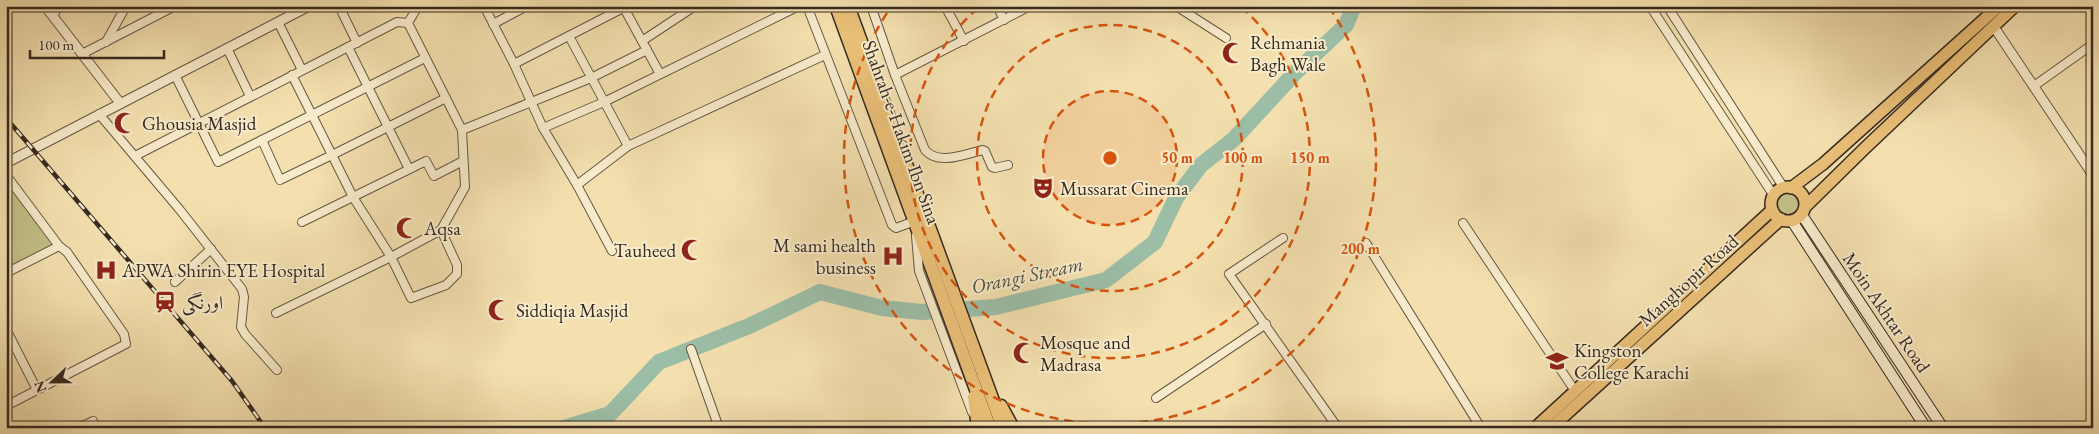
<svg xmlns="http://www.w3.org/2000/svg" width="2099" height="434" font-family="'EB Garamond',Amiri,serif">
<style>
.green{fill:#c2c086;stroke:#7c7554}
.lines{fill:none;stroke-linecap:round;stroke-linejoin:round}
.river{stroke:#9cbea7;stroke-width:16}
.minor-casing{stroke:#665844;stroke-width:10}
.tertiary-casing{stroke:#665844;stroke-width:11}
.secondary-casing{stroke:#362a21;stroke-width:12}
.primary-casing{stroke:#362a21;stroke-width:14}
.trunk-casing{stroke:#362a21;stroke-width:15}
.minor{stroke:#f8ebcb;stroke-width:8}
.tertiary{stroke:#f8ebcb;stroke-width:9}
.secondary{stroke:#f8ebcb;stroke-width:10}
.primary{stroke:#eac078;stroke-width:11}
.trunk{stroke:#eac078;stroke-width:12}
.rail-casing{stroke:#362a21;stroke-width:4.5}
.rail{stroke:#f8ebcb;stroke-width:2.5;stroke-dasharray:8;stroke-linecap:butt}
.ring{fill:none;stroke:#d6540e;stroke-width:2.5;stroke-dasharray:9 6}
.labels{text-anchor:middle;stroke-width:4;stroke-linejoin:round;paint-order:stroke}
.poi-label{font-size:19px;fill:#362a21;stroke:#f8ebcb;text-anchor:start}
.street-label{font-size:19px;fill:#362a21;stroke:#f8ebcb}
.water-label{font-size:20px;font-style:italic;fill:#504f42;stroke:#f8ebcb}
.centre{fill:#d6540e;stroke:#f8ebcb;stroke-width:2.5}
.ring-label{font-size:15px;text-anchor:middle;font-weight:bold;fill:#d6540e;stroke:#f8ebcb;stroke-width:4;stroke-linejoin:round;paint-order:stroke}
</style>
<rect width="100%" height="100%" fill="#f4e0af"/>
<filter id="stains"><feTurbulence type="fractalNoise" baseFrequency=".004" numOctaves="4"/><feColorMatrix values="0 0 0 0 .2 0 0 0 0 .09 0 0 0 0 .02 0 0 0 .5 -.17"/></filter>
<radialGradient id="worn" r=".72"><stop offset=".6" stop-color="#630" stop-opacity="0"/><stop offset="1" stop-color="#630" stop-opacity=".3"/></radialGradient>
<!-- green -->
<g class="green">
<polygon points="6,175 59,246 6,273"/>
<circle cx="1789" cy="204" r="12"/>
</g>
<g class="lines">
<!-- river -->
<polyline class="river" points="564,428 610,414 659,362 749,326 820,292 882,308 922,312 996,307 1106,280 1155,242 1176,198 1201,165 1234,139 1294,74 1346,25 1354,6"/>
<!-- minor casing -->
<g class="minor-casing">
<g id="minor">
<polyline points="339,6 357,43"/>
<polyline points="484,6 514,64 543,128 577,185 612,251"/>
<polyline points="807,6 892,225 896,228 915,221 915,225"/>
<path d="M871,6L895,75L925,150C939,166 965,154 983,150L985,151L992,167L995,168L1008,165"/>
<polyline points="945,6 964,41"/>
<polyline points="997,6 1004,20"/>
<polyline points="1176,6 1226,38"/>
<polyline points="1650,6 1774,196"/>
<polyline points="1667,6 1784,188"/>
<polyline points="624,8 660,74"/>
<polyline points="53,16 59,6"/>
<polyline points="278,22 302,70"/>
<polyline points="493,24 527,6"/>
<polyline points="569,36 628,146"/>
<polyline points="642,41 695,6"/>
<polyline points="106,42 126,6"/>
<polyline points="348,47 409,169"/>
<polyline points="227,48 250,96"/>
<polyline points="82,54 175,6"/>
<polyline points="514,64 627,6"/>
<polyline points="175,75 218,162 425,58"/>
<polyline points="292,75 353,197 391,257 411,298 446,285 457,274 457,265 441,230"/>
<polyline points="895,75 1030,6"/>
<polyline points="2034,86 2093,44"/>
<polyline points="99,114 180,210 242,289 244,297 241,327 245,334 277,370"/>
<polyline points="543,128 604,102 799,6"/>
<polyline points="462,130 591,78 647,50"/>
<polyline points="262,140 280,180 332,155 446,98"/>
<polyline points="135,156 397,22 408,23"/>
<polyline points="6,175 59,246 67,252 124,334 126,344 6,406"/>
<polyline points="577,185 628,146 825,55"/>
<polyline points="302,222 426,161 434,176 463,161"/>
<polyline points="1463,223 1575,391"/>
<polyline points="916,236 919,271 972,412"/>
<polyline points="1283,238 1229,274 1338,428"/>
<polyline points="1366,243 1481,428"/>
<polyline points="6,273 59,246"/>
<polyline points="175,282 211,249"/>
<polyline points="276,313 391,257 441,230 465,187 462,130 408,23 418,6"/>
<polyline points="6,329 37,390"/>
<polyline points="691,349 719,428"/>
<polyline points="1156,398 1266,324"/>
<polyline points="78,428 93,421"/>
</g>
</g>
<!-- tertiary casing -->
<g class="tertiary-casing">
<g id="tertiary">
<polyline points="45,6 120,103"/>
<polyline points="1994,27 2093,175"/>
<polyline points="6,163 309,6"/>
</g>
</g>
<!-- secondary casing -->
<g class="secondary-casing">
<g id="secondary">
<polyline points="1802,215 1943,428"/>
<polyline points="1792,221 1926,428"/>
</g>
</g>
<!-- primary casing -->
<g class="primary-casing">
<g id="primary">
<circle cx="1788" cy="204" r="17"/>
<polyline points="1791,188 1823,164 1999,6"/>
<polyline points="1805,207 1865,148 2015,6"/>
<polyline points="1535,428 1772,210"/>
<polyline points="1551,428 1781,219"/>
</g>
</g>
<!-- trunk casing -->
<g class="trunk-casing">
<g id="trunk">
<polyline points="836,6 990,428"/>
<polyline points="848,6 1003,428"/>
<polyline points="974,397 978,428"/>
<polyline points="1001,406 1013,428"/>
</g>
</g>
<!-- minor -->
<use href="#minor" class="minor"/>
<!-- tertiary -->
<use href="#tertiary" class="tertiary"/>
<!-- secondary -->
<use href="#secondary" class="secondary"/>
<!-- primary -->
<use href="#primary" class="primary"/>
<!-- trunk -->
<use href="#trunk" class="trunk"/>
<!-- rail casing -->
<g class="rail-casing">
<polyline id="rail" points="6,118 232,381 265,428"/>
</g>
<!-- rail -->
<use href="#rail" class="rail"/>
</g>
<!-- distance rings -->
<circle cx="1110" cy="158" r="67" fill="#d6540e" fill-opacity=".12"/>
<g class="ring">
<circle cx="1110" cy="158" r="67"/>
<circle cx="1110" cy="158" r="133"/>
<path d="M1241 7A200 200 0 1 1 979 7"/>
<path d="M1329 7A266 266 0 1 1 891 7"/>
</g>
<!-- icons -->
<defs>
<g id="mosque-bare" transform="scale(1.725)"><path d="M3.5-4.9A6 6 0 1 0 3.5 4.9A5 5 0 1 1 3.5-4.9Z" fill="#8f2418" stroke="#f8ebcb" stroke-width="2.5" paint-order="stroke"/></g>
<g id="theatre-bare" transform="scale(1.725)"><path d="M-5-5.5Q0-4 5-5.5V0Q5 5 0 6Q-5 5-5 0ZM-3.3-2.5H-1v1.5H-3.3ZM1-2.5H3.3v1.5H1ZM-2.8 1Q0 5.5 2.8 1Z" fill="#8f2418" stroke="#f8ebcb" stroke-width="2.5" paint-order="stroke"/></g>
<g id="hospital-bare" transform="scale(1.725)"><path d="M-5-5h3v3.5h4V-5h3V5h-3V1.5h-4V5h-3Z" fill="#8f2418" stroke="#f8ebcb" stroke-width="2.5" paint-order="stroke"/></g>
<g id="station-bare" transform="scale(1.725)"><path d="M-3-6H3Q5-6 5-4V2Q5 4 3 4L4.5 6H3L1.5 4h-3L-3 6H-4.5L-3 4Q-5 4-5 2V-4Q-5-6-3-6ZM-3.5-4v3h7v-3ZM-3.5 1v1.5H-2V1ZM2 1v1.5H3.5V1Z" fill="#8f2418" stroke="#f8ebcb" stroke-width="2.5" paint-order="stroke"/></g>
<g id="university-bare" transform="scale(1.725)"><path d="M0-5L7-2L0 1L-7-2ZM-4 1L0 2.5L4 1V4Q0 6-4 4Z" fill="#8f2418" stroke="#f8ebcb" stroke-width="2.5" paint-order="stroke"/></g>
</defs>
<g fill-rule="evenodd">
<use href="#mosque-bare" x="1233" y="53"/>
<use href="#mosque-bare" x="125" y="123"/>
<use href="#theatre-bare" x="1043" y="188"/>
<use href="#mosque-bare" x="407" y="228"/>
<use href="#mosque-bare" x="692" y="250"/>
<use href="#hospital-bare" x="893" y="256"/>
<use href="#hospital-bare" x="106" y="270"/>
<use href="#station-bare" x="165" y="302"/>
<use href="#mosque-bare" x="499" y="310"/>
<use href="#mosque-bare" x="1024" y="353"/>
<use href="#university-bare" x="1557" y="361"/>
</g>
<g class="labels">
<!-- poi labels -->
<g class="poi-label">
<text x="1250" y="49">Rehmania<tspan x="1250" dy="22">Bagh Wale</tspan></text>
<text x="142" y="130">Ghousia Masjid</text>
<text x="1060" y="195">Mussarat Cinema</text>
<text x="424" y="235">Aqsa</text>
<text x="876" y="252" text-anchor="end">M sami health<tspan x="876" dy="22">business</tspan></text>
<text x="676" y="257" text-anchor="end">Tauheed</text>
<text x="122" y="277">APWA Shirin EYE Hospital</text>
<text x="182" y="309">اورنگی</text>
<text x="516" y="317">Siddiqia Masjid</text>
<text x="1040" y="349">Mosque and<tspan x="1040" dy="22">Madrasa</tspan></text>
<text x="1574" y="357">Kingston<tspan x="1574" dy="22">College Karachi</tspan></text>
</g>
<!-- street labels -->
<g class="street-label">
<text transform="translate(902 132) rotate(70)" y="7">Shahrah-e-Hakim Ibn Sina</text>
<text transform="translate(1688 280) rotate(-42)" y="7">Manghopir Road</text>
<text transform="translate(1887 312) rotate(56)" y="7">Moin Akhtar Road</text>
</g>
<!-- water labels -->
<g class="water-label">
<text transform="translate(1027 275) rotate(-12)" y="7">Orangi Stream</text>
</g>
</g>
<circle cx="1110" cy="158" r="8" class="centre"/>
<g class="ring-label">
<text x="1177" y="163">50 m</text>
<text x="1243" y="163">100 m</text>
<text x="1310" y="163">150 m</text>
<text x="1360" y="254">200 m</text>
</g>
<!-- margin -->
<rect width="2099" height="434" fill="none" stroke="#f4e0af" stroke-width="25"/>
<rect x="8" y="8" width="2084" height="419" fill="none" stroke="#362a21" stroke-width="2.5"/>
<rect x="12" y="12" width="2074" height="409" fill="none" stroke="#362a21"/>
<!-- north arrow -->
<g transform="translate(52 382) rotate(248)" stroke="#f8ebcb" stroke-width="4" paint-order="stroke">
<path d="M0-4L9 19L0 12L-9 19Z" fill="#362a21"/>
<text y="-8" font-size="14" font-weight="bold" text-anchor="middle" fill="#362a21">N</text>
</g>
<!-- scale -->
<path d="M30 50v8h134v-8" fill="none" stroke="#362a21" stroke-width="2.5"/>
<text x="38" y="50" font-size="15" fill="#362a21" stroke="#f8ebcb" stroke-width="4" paint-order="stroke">100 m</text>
<rect width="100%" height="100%" filter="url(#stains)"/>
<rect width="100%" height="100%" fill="url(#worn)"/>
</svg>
